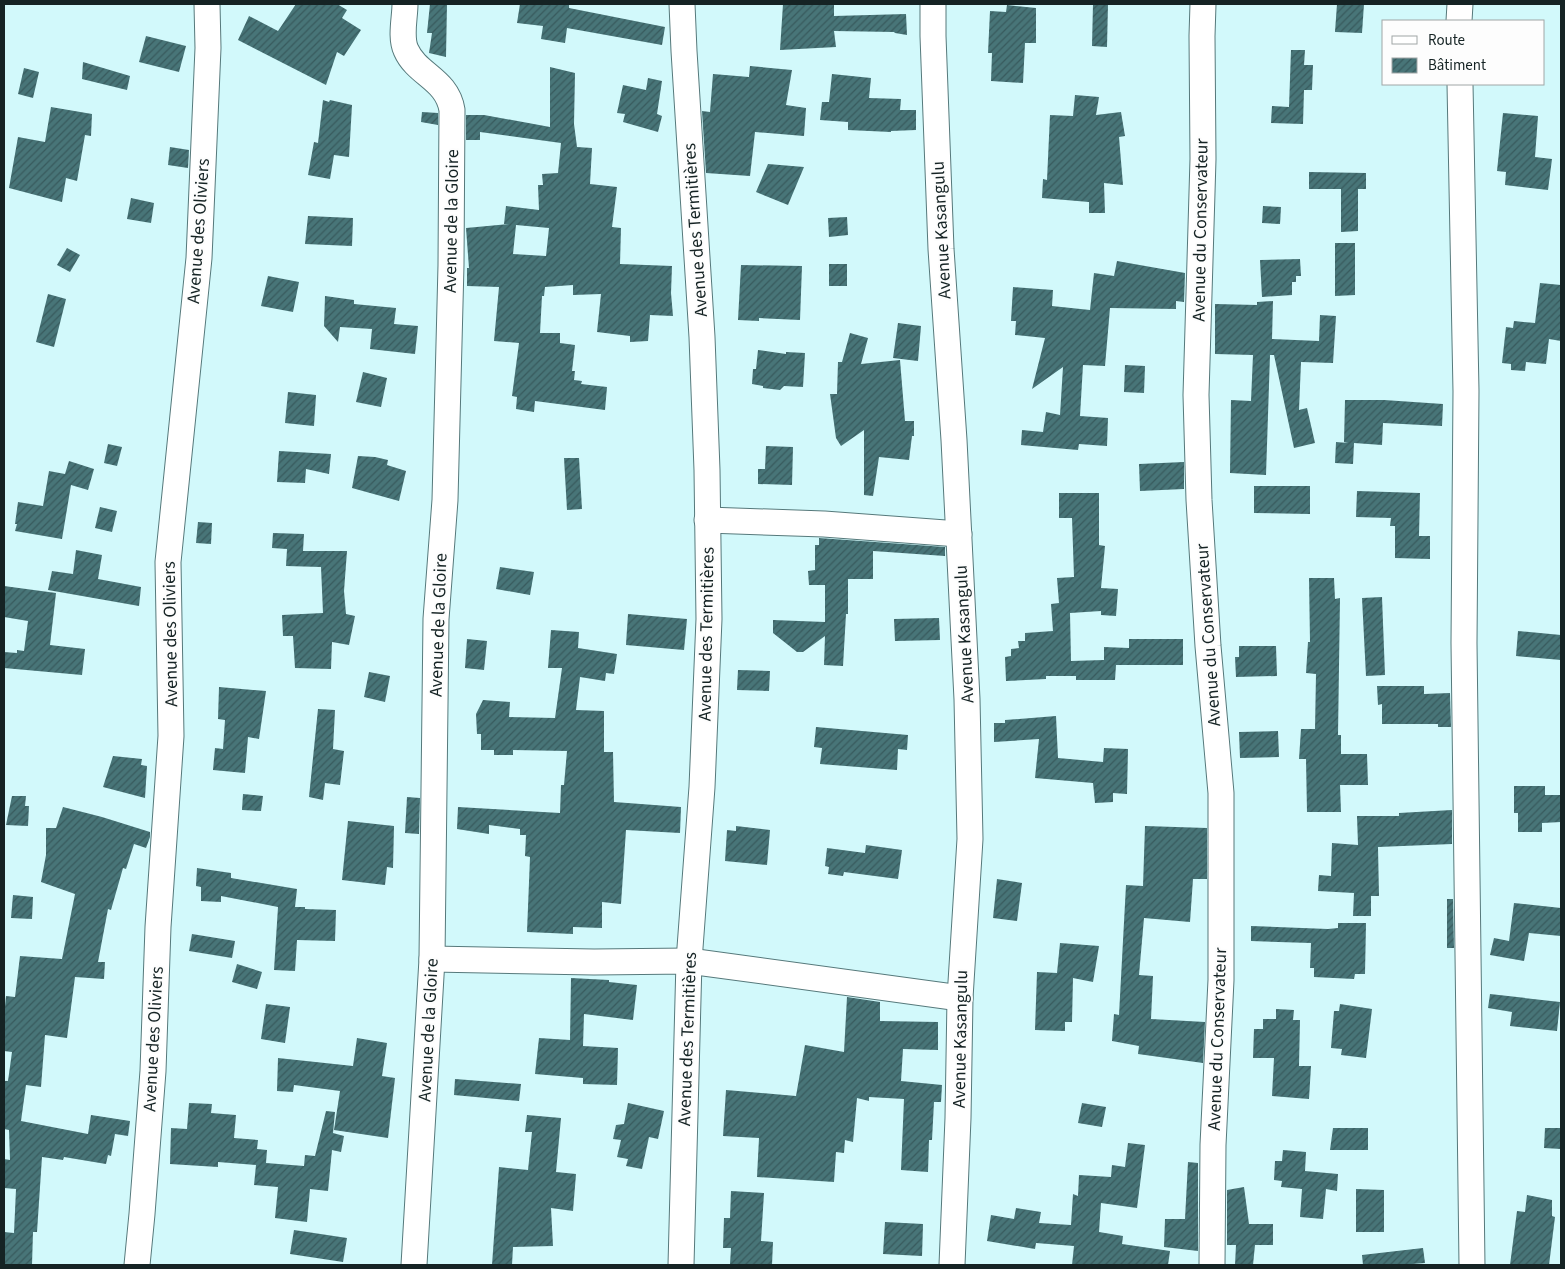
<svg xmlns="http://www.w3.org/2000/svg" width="1565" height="1269" font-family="'Source Sans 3',sans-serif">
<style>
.building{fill:url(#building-hatch);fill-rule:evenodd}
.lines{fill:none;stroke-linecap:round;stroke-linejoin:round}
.minor-casing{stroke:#56797b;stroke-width:27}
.minor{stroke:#fff;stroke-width:25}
.labels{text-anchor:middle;stroke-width:4;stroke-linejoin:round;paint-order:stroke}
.street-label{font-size:18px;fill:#152324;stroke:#fdfdfd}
</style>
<defs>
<pattern id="building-hatch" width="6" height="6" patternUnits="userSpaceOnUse" patternTransform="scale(1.25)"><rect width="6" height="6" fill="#487578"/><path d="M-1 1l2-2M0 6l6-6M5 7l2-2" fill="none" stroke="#385a5d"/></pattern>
</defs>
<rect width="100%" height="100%" fill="#d2f9fb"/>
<!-- building -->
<g class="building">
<polygon points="296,4 337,4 347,10 342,18 361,30 344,56 337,52 326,85 238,40 249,16 278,31"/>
<polygon points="430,4 447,4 446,57 429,53 432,33 427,33"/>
<polygon points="520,4 557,4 569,5 569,8 665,27 662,45 567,28 565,43 541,39 543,26 517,23"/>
<polygon points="783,4 834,4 834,16 906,14 907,35 895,33 894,32 834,31 836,47 780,50"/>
<polygon points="1093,4 1108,4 1107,47 1092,46"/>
<polygon points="1337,4 1364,4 1362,33 1335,32"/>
<polygon points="1007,5 1036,8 1036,43 1025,43 1023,83 991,81 992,53 988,53 990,11 1006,12"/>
<polygon points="146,36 186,46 179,72 139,62"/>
<polygon points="1291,50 1305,50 1304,65 1313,65 1312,90 1304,90 1303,124 1271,123 1272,106 1289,107"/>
<polygon points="83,62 130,76 127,90 82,79"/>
<polygon points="750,66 792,70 786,105 806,108 804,136 755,132 750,176 706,173 702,111 710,112 713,74 749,77"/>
<path d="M550,67L575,73L574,124L577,147L592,148L590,184L617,187L612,227L621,228L620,264L672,266L671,293L673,316L650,315L648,341L630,342V336L597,332L601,294L573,295V285L545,287L544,296H542L540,333H560V343L575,345L572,371H575L574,380L582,381L581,384L607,387L605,410L535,401L534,412L516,409L517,397L512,396L519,343L494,341L499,287L467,286V268H469L466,228L509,224H504L506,206L539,210L538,185H543L542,174L558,173L561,143L480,132V140H466V115H484L550,127ZM516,225L549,228L546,256L513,254Z"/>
<polygon points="24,68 39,72 33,98 18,94"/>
<polygon points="832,74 871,78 869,98 901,99 900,110 916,110 916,130 891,131 891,132 848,130 848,122 820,120 822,102 829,102"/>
<polygon points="648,78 662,81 657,114 662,116 658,132 623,122 625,114 617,113 623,85 646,90"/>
<polygon points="1075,95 1099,97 1096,115 1121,112 1125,136 1119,137 1123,185 1104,183 1105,213 1089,213 1089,202 1042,198 1043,179 1047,180 1050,115 1073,116"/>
<polygon points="323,100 329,102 330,100 352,105 349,157 334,155 330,179 308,175 314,142 318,143"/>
<polygon points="51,107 92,114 91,136 85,135 77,181 66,178 62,202 9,188 18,137 45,142"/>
<polygon points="422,112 438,113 438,125 421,122"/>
<polygon points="1503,113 1538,116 1535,157 1552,159 1548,190 1505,185 1506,172 1497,171"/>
<polygon points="170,147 189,150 188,168 168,165"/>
<polygon points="768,164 804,167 788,205 756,192"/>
<polygon points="1309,172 1366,173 1366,189 1358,189 1358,231 1341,232 1341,189 1309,189"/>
<polygon points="131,198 154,203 151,223 127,219"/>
<polygon points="1263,206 1281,207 1280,224 1262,223"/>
<polygon points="308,216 353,218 352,246 305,244"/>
<polygon points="847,217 848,235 829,237 828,218"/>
<polygon points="1335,243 1355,243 1355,295 1335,296"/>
<polygon points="67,248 80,255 70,272 57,265"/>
<polygon points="1300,259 1301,276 1296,276 1296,282 1292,282 1292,295 1262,297 1260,260"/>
<polygon points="1117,261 1185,273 1184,302 1176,301 1176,309 1110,308 1105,366 1083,365 1080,416 1108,418 1107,446 1079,444 1078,450 1021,445 1022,430 1043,432 1046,412 1060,415 1063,367 1032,389 1045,338 1015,335 1016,321 1011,321 1013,287 1053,290 1052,306 1090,310 1094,273 1114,276"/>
<rect x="829" y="264" width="18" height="22"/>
<polygon points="741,265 802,266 800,320 759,318 759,321 738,320"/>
<polygon points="268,276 299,282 293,312 261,306"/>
<polygon points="1540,283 1561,285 1561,341 1549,339 1546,364 1526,362 1525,371 1511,370 1511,364 1502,363 1506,327 1513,328 1514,321 1535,323"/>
<polygon points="48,294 66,299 54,347 36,342"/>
<polygon points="325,296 354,300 354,304 396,308 394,324 418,326 415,354 370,349 372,329 340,327 338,342 324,326"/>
<polygon points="1273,301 1272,339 1319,341 1320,315 1336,316 1333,363 1301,362 1299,410 1307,408 1315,443 1294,448 1274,355 1270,355 1266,475 1230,473 1231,400 1251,401 1253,355 1215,354 1215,304 1257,305 1257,302"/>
<polygon points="898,323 921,326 918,361 893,358"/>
<polygon points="850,333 868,338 861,364 900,360 905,421 914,421 914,436 912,436 909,460 879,457 873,496 864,495 864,430 841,446 836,438 830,394 837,394 838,362 842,362"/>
<polygon points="758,350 786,354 786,352 805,353 803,387 784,386 780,390 763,388 763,386 752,384 753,369 756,369"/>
<polygon points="1125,365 1145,366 1144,393 1124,392"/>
<polygon points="363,372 387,378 381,407 356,402"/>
<polygon points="288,392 316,395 314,426 285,423"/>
<polygon points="1345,400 1384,400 1443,404 1442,426 1383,423 1382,445 1354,443 1353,464 1335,463 1336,442 1348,443 1344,442"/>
<polygon points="108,444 122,447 117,466 104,463"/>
<polygon points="766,446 793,447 792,485 758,484 758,469 765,469"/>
<polygon points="279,451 331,454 329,474 306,469 305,483 277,482"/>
<polygon points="358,456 375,457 388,460 387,465 406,471 399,501 352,488"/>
<polygon points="564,458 579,458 582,509 567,510"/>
<polygon points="69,461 94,469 88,490 71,485 62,539 15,531 17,524 15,524 18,502 43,506 49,471 65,474"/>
<polygon points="1184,462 1184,489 1140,491 1139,464"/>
<polygon points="1254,486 1310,486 1310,514 1254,513"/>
<polygon points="1357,491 1420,493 1419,536 1430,536 1430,559 1395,558 1395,526 1390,526 1391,518 1356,517"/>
<polygon points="1059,493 1099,493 1099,545 1105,546 1101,588 1118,589 1116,616 1101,615 1101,611 1070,613 1071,661 1104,660 1104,647 1129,648 1129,639 1183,639 1183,665 1116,665 1115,680 1076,680 1076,676 1046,676 1046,679 1006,681 1005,657 1011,656 1011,649 1019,648 1018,641 1025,641 1025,633 1053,631 1051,604 1059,603 1057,578 1074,577 1072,518 1059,518"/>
<polygon points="100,507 117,511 112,532 95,528"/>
<polygon points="198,522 212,523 211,544 196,543"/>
<polygon points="273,533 304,534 303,551 347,551 344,591 346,614 355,616 349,645 332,642 331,669 295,668 293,636 283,636 282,615 323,613 321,567 286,566 287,549 272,548"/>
<polygon points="819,538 945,547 945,556 873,551 873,579 848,579 848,614 846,614 843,666 824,665 825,636 803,652 797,652 773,633 773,620 825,622 825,585 809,585 808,571 815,570 815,545 819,545"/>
<polygon points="76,550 102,555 98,579 141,587 139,606 48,590 52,571 73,574"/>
<polygon points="500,567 534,572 530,595 496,589"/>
<polygon points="1309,578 1334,578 1335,599 1340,598 1338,735 1341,735 1341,754 1367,754 1368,785 1340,785 1341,812 1307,812 1306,759 1299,759 1301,729 1315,729 1316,674 1306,673 1308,642 1310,642"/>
<polygon points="4,586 56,593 50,645 85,649 82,675 4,668 4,652 17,653 17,650 24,651 28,621 4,617"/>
<polygon points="1382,597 1385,675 1366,676 1362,598"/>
<polygon points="628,614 687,619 684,650 626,645"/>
<polygon points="939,618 940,640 895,641 894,619"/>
<polygon points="551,630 579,632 578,648 617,654 614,674 606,673 605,681 580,677 576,710 604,711 604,752 613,752 614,802 681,807 680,833 626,830 621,904 602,902 602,928 573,927 573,934 527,932 530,857 525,856 526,835 520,835 520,829 489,825 489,834 457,829 458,807 560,813 561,785 564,785 567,751 513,750 513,755 494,755 494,750 481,750 481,734 477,734 476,714 483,700 510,702 509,717 555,718 562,668 548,668"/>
<polygon points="1518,631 1561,635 1561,660 1516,656"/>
<polygon points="467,639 487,641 484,670 465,668"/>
<polygon points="1239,646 1276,646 1277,676 1236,677 1235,657 1239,657"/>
<polygon points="738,670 770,671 769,691 737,690"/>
<polygon points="369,672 390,676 385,702 364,697"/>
<polygon points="1377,686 1424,686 1424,694 1450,693 1451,727 1438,727 1438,724 1382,724 1382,704 1378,705"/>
<polygon points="219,687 266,691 259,739 248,737 245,773 213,770 215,748 223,749 225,720 218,719"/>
<polygon points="318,709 335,710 333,749 344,751 340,785 325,783 323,800 309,797"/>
<polygon points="1056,716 1058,758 1103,762 1104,748 1128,749 1127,794 1113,793 1113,802 1095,803 1093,783 1035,778 1039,739 994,742 994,723 1005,723 1005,720"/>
<polygon points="816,727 908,735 907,750 898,749 897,770 820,764 822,748 814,747"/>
<polygon points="1278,731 1279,757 1240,758 1239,732"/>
<polygon points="113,756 142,759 141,765 147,766 145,798 103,787"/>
<polygon points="1514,786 1545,786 1545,795 1561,795 1561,822 1542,823 1542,832 1518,832 1518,813 1514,813"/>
<polygon points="243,794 263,796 261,811 242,810"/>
<polygon points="12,796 26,796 25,806 29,806 28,826 6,825"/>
<polygon points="407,797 420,798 419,834 405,833"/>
<polygon points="63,807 102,817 150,832 150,837 146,848 134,844 126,869 123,868 111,910 108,909 98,962 105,962 104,979 75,977 67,1038 45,1035 41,1087 26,1085 21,1121 88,1134 91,1115 130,1121 128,1136 115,1134 111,1156 108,1155 106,1164 64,1157 63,1160 42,1157 37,1232 33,1232 32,1265 4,1265 4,1232 14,1233 16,1189 4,1188 4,1159 10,1160 9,1130 4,1129 4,1081 8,1081 12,1052 4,1051 4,1016 6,996 15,997 20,956 62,959 75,894 41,882 46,855 46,828 56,828"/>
<polygon points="1452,810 1452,844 1378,847 1379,896 1371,896 1371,916 1353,916 1354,893 1318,891 1319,875 1331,876 1332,843 1358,845 1357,816 1399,816 1399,813"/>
<polygon points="348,821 394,826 393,868 387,867 385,885 342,880"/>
<polygon points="736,826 770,830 767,865 725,861 727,830 736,831"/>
<polygon points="1145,826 1207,828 1207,879 1193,879 1190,922 1144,918 1139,975 1153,976 1151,1019 1205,1022 1203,1063 1138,1054 1139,1046 1112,1041 1114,1014 1119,1015 1126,885 1143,886"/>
<polygon points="866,845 902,850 898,879 844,872 843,876 828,874 829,867 825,866 827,848 865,853"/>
<polygon points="197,868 231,873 231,878 297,889 295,907 305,907 305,909 336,910 335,941 297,940 295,971 274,970 278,907 221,896 221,902 201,901 201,887 196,886"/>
<polygon points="997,879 1022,883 1017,921 993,918"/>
<polygon points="13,895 33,897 32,919 11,918"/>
<polygon points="1447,899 1453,899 1454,948 1447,948"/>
<polygon points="1514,903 1561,908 1561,936 1529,933 1524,961 1490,955 1494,938 1509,941"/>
<polygon points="1338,923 1366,923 1365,974 1355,974 1354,979 1314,977 1314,968 1310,968 1311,943 1251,941 1251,926 1328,929 1338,928"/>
<polygon points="192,934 235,941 232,958 189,951"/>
<polygon points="1060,943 1099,946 1093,982 1073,978 1072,1022 1065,1022 1065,1031 1035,1030 1037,972 1057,973"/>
<polygon points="237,964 262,972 257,989 232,982"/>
<polygon points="571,978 609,980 609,982 637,985 633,1020 584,1014 583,1046 618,1048 617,1085 583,1084 583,1078 535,1074 539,1038 570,1040"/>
<polygon points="1490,994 1560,1002 1557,1031 1510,1026 1512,1012 1488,1008"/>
<polygon points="847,997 880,1002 880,1021 938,1022 938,1050 903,1049 901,1081 942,1085 941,1102 934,1102 932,1140 929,1140 928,1172 901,1170 904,1099 869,1097 869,1101 857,1098 853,1142 845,1140 844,1153 836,1152 834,1182 757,1177 759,1138 723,1136 726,1090 796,1096 805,1045 844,1052"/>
<polygon points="266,1004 290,1007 285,1043 261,1039"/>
<polygon points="1340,1004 1372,1009 1366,1058 1341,1055 1342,1049 1331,1048 1334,1011 1339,1011"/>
<polygon points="1276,1009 1294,1010 1293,1020 1300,1020 1299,1066 1311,1066 1309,1099 1272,1096 1274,1058 1253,1058 1254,1029 1263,1029 1263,1019 1276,1019"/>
<polygon points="357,1038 387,1043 382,1076 395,1078 388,1138 334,1130 340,1091 294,1085 293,1092 277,1091 278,1058 353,1066"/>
<polygon points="455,1079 521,1084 519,1101 454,1095"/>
<polygon points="189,1103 212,1104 211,1113 236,1115 234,1138 258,1140 257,1149 267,1150 266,1163 304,1166 305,1155 315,1156 326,1111 335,1112 333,1133 344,1136 341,1152 332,1150 328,1191 310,1189 307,1222 275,1218 278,1187 254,1185 256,1165 218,1162 218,1167 170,1164 171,1128 187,1129"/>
<polygon points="628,1103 664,1111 658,1139 649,1137 642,1169 626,1166 628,1159 617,1157 621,1140 613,1139 616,1125 624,1124"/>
<polygon points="1082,1103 1106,1107 1102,1127 1078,1123"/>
<polygon points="527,1115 561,1118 556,1172 576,1174 573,1211 551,1208 553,1246 513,1247 512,1265 492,1265 499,1167 528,1170 532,1132 525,1132"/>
<polygon points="1333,1128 1368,1128 1368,1150 1330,1150"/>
<polygon points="1545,1128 1561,1128 1561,1149 1544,1148"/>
<polygon points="1128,1143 1145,1145 1137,1208 1101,1203 1099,1232 1123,1236 1122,1244 1170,1251 1168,1265 1072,1265 1074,1246 1036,1243 1035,1249 987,1241 991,1215 1014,1219 1016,1208 1041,1212 1039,1223 1071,1225 1073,1194 1078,1196 1079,1175 1111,1177 1112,1165 1125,1167"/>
<polygon points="1283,1150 1306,1152 1305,1171 1338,1174 1337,1191 1326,1189 1323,1219 1300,1217 1302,1189 1281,1187 1282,1181 1274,1180 1275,1161 1282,1161"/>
<polygon points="1188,1162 1198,1163 1198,1251 1164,1247 1165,1219 1185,1219"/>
<polygon points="1244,1187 1249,1224 1273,1224 1273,1245 1255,1245 1253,1265 1235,1265 1236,1245 1227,1245 1227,1190"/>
<polygon points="1356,1189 1384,1190 1384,1232 1356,1232"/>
<polygon points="731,1191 764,1193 761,1241 773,1242 772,1265 730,1264 731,1248 723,1248 724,1218 730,1218"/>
<polygon points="1527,1195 1552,1200 1552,1216 1555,1217 1549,1265 1510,1265 1517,1211 1525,1212"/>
<polygon points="885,1222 923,1224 922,1256 883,1254"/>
<polygon points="294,1230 347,1238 343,1262 290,1254"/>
<polygon points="1423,1248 1425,1263 1399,1265 1363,1265 1362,1255"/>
</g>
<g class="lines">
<!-- minor casing -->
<g class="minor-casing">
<g id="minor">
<path d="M405,4C405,18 400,37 406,50C417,75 447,79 452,110L451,265L445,500L436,619L432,959L414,1265"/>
<polyline points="933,4 933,36 941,249 954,440 967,699 970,839 960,998 958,1118 952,1265"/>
<polyline points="1203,4 1202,36 1203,159 1196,395 1199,500 1208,646 1221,793 1221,980 1213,1145 1212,1265"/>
<polyline points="1459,21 1460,4"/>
<polyline points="1460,84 1466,391 1464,643 1472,1265"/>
<polyline points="707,520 824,524 959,534"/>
<polyline points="432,959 594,962 689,961 960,998"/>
<polyline points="137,1265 142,1214 153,1071 158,927 171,736 168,562 199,258 208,48 207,4"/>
<polyline points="681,1265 689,961 702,787 709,619 707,470 702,337 684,51 682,4"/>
</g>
</g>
<!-- minor -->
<use href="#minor" class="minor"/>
</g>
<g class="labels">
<!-- street labels -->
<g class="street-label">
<text transform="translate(451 221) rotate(-89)" y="6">Avenue de la Gloire</text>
<text transform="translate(695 230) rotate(-94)" y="6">Avenue des Termitières</text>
<text transform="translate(941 230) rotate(-93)" y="6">Avenue Kasangulu</text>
<text transform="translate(1200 230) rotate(-89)" y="6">Avenue du Conservateur</text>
<text transform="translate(198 231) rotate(-86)" y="6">Avenue des Oliviers</text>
<text transform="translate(438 625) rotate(-88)" y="6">Avenue de la Gloire</text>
<text transform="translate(170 634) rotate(-91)" y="6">Avenue des Oliviers</text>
<text transform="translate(706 634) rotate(-89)" y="6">Avenue des Termitières</text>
<text transform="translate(964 634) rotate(-93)" y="6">Avenue Kasangulu</text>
<text transform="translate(1208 635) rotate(-94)" y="6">Avenue du Conservateur</text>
<text transform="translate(428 1030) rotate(-87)" y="6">Avenue de la Gloire</text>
<text transform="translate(153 1039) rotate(-87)" y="6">Avenue des Oliviers</text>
<text transform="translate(687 1039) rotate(-88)" y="6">Avenue des Termitières</text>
<text transform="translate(960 1039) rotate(-89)" y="6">Avenue Kasangulu</text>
<text transform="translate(1217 1039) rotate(-88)" y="6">Avenue du Conservateur</text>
</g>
</g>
<!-- border -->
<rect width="1565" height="1269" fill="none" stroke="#152324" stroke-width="10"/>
<!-- legend -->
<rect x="1382" y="20" width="162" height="65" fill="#fdfdfd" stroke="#a0a6a6"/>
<rect x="1392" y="36" width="25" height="8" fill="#ffffff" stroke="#a0a6a6"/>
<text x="1428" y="45" font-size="15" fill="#152324">Route</text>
<rect x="1392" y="58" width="25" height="15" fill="url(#building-hatch)" stroke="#a0a6a6"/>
<text x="1428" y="70" font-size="15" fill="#152324">Bâtiment</text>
</svg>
